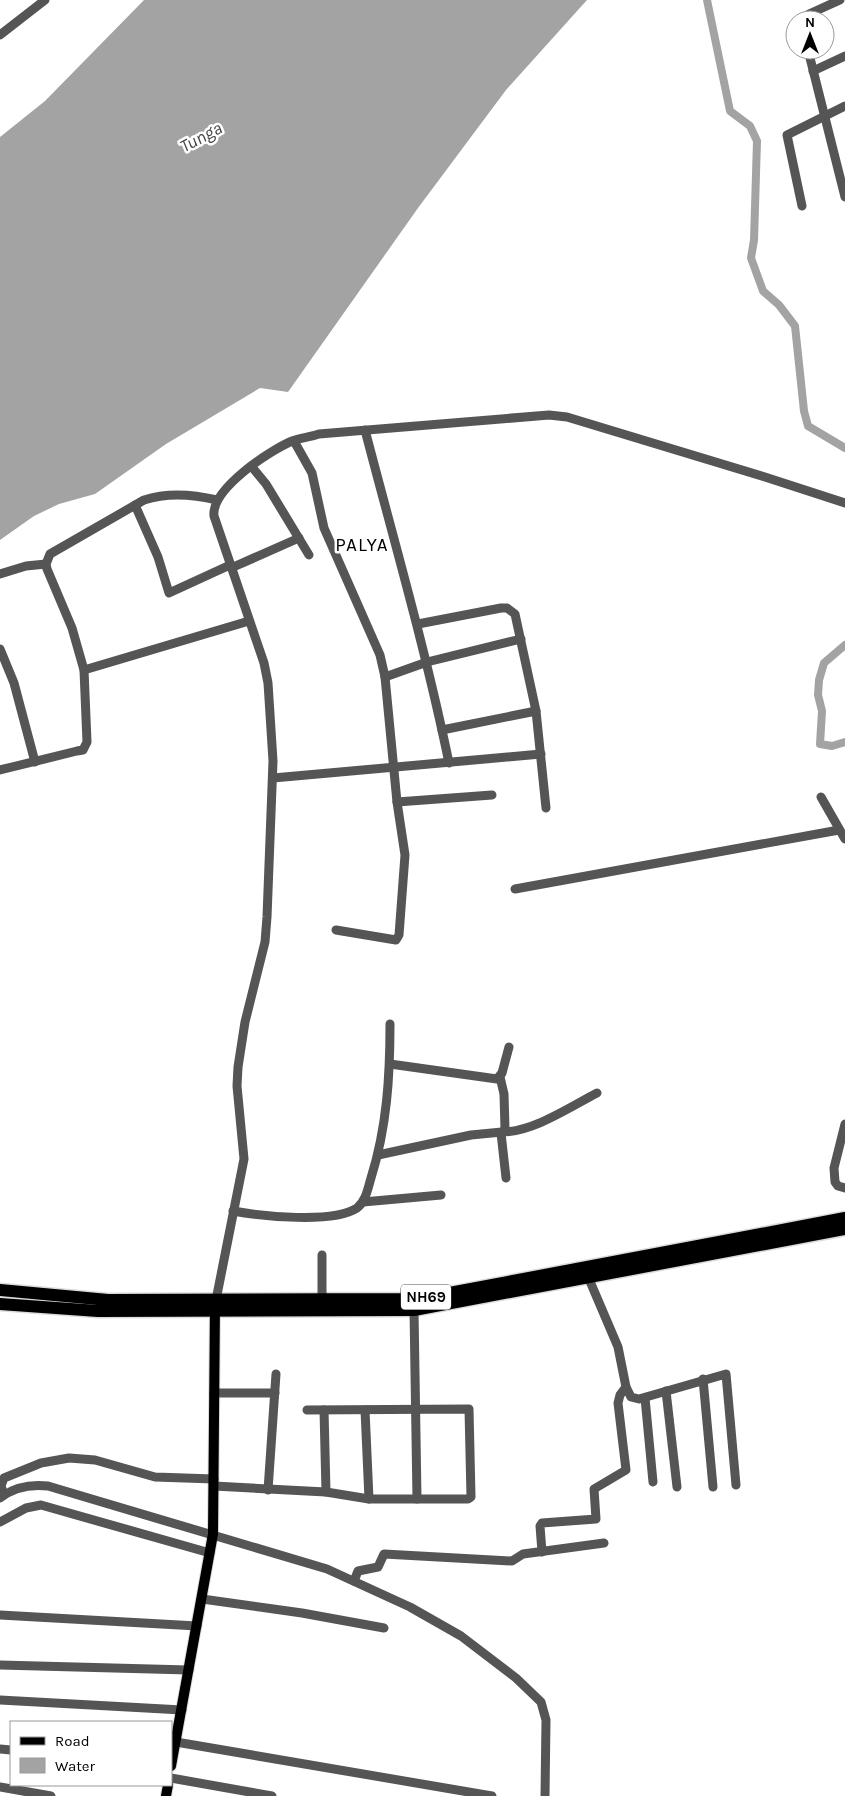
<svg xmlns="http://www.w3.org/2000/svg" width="845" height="1796" font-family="Karla,sans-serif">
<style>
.water{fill:#a3a3a3}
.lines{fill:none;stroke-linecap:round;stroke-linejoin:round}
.canal{stroke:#a3a3a3;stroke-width:8}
.major-casing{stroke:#dbdbdb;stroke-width:12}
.highway-casing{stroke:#dbdbdb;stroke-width:15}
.minor{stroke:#555;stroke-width:9}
.major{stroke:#000;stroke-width:10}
.highway{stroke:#000;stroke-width:12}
.labels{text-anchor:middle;stroke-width:5;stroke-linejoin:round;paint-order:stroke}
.shield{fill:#fff;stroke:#4c4c4c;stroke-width:1}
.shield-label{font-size:15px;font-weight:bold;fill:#000}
.water-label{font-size:18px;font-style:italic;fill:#444;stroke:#fff}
.quarter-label{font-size:19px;letter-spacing:1px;fill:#000;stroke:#fff}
</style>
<rect width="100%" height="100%" fill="#fff"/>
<!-- water -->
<polygon class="water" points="144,0 587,0 506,90 418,208 288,392 260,388 166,444 95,494 59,504 34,516 0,540 0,137 45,101"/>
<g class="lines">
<!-- canal -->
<g class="canal">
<polyline points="707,0 730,111 750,126 757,141 754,240 751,258 763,291 779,305 795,326 804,411 808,426 845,448"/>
<polyline points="845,645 824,663 819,680 818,695 822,711 820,744 832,746 845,742"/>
</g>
<!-- major casing -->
<g class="major-casing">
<g id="major">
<polyline points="171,1766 213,1534 215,1303"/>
<polyline points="166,1796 168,1785"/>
</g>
</g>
<!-- highway casing -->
<g class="highway-casing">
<g id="highway">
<polyline points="0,1290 108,1300 402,1299 439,1295 845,1218"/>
<polyline points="0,1304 98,1311 414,1310 845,1229"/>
</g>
</g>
<!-- minor -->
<g class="minor">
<polyline points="803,20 809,14 840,0"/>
<polyline points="0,35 45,0"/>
<polyline points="808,50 845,197"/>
<polyline points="813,71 845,56"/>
<polyline points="802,206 787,135 845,106"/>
<path d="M365,430C394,541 426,651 449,763"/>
<polyline points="294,441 312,473 324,528 380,655 385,677 397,802 405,855 399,935 396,940 336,930"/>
<polyline points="252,467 266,484 309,555"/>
<polyline points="135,505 158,557 169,593 230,565"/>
<polyline points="231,568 299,538"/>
<polyline points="0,574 26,566 46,564"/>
<polyline points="418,624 501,608 507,608 515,614 536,711 546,808"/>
<polyline points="0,649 14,683 35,762"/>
<polyline points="84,670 249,621"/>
<polyline points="385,677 427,662 521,639"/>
<polyline points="442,730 536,711"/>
<path d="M0,770L77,751L83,750L87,742L84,670L72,628L47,569L46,564L50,554L144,500C168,492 192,494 217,500"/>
<polyline points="273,778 541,754"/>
<polyline points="821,797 845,839"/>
<polyline points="397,802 492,795"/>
<polyline points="515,889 839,830"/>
<polyline points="390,1064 497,1079 502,1073 509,1047"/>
<polyline points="845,1124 834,1168 835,1182 838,1186 845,1188"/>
<path d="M502,1132C533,1132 570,1107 597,1093"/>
<polyline points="501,1133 506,1178"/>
<polyline points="378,1155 471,1135 502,1132 505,1129 504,1094 500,1077"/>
<polyline points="363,1202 441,1195"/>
<path d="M233,1211C261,1216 333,1224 357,1208C366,1201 368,1188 371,1178C387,1127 390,1076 390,1024"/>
<polyline points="322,1255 322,1299"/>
<polyline points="589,1279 618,1347 626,1387 631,1397 639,1399 726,1374 736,1485"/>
<path d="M216,1300L244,1159L237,1086L238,1067L245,1022L265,942L267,917L273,761L268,683L264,663L214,516C211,489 269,451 292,441C300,438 310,437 319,434L549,415L567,417L765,477L845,503"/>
<polyline points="414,1310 417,1499"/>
<polyline points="703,1379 713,1487"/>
<polyline points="666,1391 677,1487"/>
<polyline points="214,1393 275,1393"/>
<polyline points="645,1398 653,1482"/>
<polyline points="324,1410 326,1492"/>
<polyline points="365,1410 369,1499"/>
<polyline points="214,1486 326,1492 369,1499 468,1499 471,1497 469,1409 307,1410"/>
<polyline points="268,1490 276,1374"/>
<polyline points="4,1494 1,1486 4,1478 41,1463 69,1458 95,1460 155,1477 214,1479"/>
<path d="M0,1498C14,1487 30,1484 48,1486L327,1569L410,1607L461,1636L516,1678L541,1702L546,1720L545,1796"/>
<polyline points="0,1522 26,1508 41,1505 210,1553"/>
<polyline points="542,1552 540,1526 542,1523 596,1519 594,1489 626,1470 618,1403 620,1395 626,1387"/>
<polyline points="354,1581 358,1571 378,1567 384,1554 512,1561 523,1554 604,1543"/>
<polyline points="202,1599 302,1613 384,1628"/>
<polyline points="0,1615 197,1626"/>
<polyline points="0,1665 189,1670"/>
<polyline points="0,1700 182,1710"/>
<polyline points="176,1742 492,1796"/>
<polyline points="0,1749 11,1750"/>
<polyline points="171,1778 272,1796"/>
<polyline points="0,1787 51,1796"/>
</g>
<!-- major -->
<use href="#major" class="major"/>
<!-- highway -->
<use href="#highway" class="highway"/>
</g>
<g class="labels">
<!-- shield labels -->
<rect class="shield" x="401" y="1284.5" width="50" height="25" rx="4"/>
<g class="shield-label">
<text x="426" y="1302">NH69</text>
</g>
<!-- water labels -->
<g class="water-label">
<text transform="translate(201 137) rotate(-28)" y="6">Tunga</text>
</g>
<!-- quarter labels -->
<g class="quarter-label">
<text x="362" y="551">PALYA</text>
</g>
</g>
<!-- legend -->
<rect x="10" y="1721" width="162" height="65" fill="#ffffff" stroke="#999999"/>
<rect x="20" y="1737" width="25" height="8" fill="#000000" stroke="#999999"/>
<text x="55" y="1746" font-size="15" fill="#000000">Road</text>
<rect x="20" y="1758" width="25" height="15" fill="#a3a3a3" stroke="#999999"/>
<text x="55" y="1771" font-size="15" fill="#000000">Water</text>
<!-- north arrow -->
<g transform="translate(810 35)"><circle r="24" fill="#ffffff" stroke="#999999"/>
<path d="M0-4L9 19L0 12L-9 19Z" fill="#000000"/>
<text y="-8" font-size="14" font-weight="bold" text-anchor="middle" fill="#000000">N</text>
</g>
</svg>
